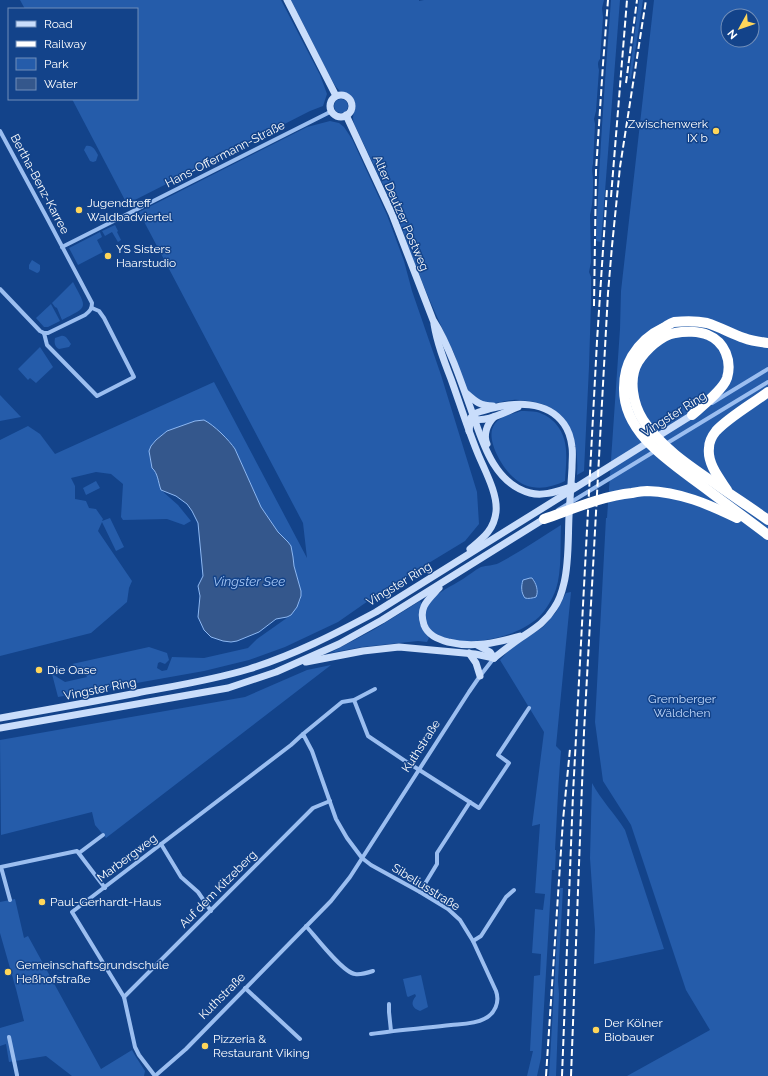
<svg xmlns="http://www.w3.org/2000/svg" width="768" height="1076" font-family="Raleway,sans-serif">
<style>
.green{fill:#255caa;fill-rule:evenodd}
.water{fill:#34578c;stroke:#8db8f3}
.lines{fill:none;stroke-linecap:round;stroke-linejoin:round}
.street{stroke:#9bbef0;stroke-width:4}
.secondary{stroke:#c9ddfb;stroke-width:7}
.highway{stroke:#fff;stroke-width:10}
.rail{stroke:#fff;stroke-width:2;stroke-dasharray:7 3;stroke-linecap:butt}
.poi-dot{fill:#ffd65a;stroke:#13438a;stroke-width:1.5}
.labels{text-anchor:middle;stroke-width:3;stroke-linejoin:round;paint-order:stroke}
.poi-label{font-size:12px;fill:#fff;stroke:#13438a;text-anchor:start}
.street-label{font-size:12px;fill:#fff;stroke:#13438a}
.park-label{font-size:12px;fill:#c1d9fc;stroke:#13438a}
.water-label{font-size:13px;font-style:italic;fill:#a6c8f7;stroke:#13438a}
</style>
<rect width="100%" height="100%" fill="#13438a"/>
<!-- green -->
<g class="green">
<polygon points="20,0 281,0 320,75 327,94 323,106 310,111 127,204 72,99 137,99 137,9 25,9"/>
<path d="M291,0H419V1L424,0H604L602,8L603,17L600,59C597,62 598,66 599,70L596,111L594,119L595,124L593,164C591,170 593,174 593,180C593,191 593,204 590,215L591,262L589,272L591,277V301L589,367L584,471L577,475C579,438 570,406 528,401C524,401 518,399 513,400C495,401 484,412 469,393C462,382 459,368 455,356C453,350 450,345 447,339C436,315 425,290 415,264C408,247 403,230 396,213C384,185 370,158 357,130C355,126 353,122 353,118C353,111 357,107 354,100C351,94 345,94 340,91C335,87 332,80 329,75Z"/>
<path d="M611,0H620L601,242L596,241C599,161 605,80 611,0Z"/>
<polygon points="639,0 643,0 631,79 629,78"/>
<path d="M654,0H768V1076H627L710,1030L686,990L631,825L603,781L595,722L606,518H607L620,329L621,291ZM728,16H752V40H728Z"/>
<circle cx="341" cy="106" r="7"/>
<polygon points="330,121 339,123 344,127 352,139 387,215 404,261 412,291 441,375 477,492 479,524 465,541 381,592 338,622 285,647 249,660 204,671 58,697 52,674 65,682 87,677 83,671 72,664 149,647 167,653 169,660 165,664 160,662 158,663 157,668 162,671 167,670 172,657 204,658 248,648 257,639 291,615 301,599 301,591 294,566 293,557 291,546 288,542 278,532 261,507 235,449 229,441 215,428 204,420 195,421 167,431 153,443 149,454 152,468 155,470 159,481 160,487 161,490 178,505 191,521 184,525 167,519 123,520 121,517 123,484 111,474 96,472 71,478 75,486 75,499 86,501 89,508 96,509 103,519 102,521 110,518 124,547 116,551 102,522 98,531 132,581 129,588 127,602 91,633 0,656 0,440 28,426 40,434 55,454 214,382 307,558 303,523 139,212 307,127"/>
<path d="M86,146C93,145 95,150 98,155L96,161L93,162L90,161L84,150Z"/>
<polygon points="115,225 118,231 117,232 121,240 118,242 112,232 105,236 102,231"/>
<polygon points="100,232 102,237 97,240 103,252 78,265 69,248 73,246"/>
<path d="M32,260L40,265C40,268 41,272 37,273L29,269V265Z"/>
<path d="M73,282C87,309 89,306 62,320L57,308L55,307L52,303Z"/>
<polygon points="51,304 60,321 48,327 44,327 36,318"/>
<path d="M61,336C66,335 68,340 71,344L69,347L59,349C55,347 54,343 55,338Z"/>
<polygon points="40,347 53,367 36,383 30,378 28,380 18,369"/>
<polygon points="0,395 21,417 0,421"/>
<path d="M521,411C526,411 532,411 537,412C544,414 551,418 556,424C570,440 566,461 565,481C554,486 544,489 532,487C525,486 518,482 513,477C502,467 485,439 494,425C499,416 513,414 521,411Z"/>
<polygon points="96,481 100,488 86,495 83,488"/>
<path d="M561,525C560,545 562,571 556,589C553,598 546,610 539,617C517,637 476,646 447,639C437,636 429,632 426,621C424,615 426,608 429,603C437,592 452,586 463,579C469,575 475,570 481,567C487,565 493,566 499,563C520,552 540,538 561,525ZM530,578L534,579L538,591L523,596L522,594L523,581Z"/>
<path d="M571,592L556,746L561,751C558,784 557,817 555,850H556L555,870H552L541,1058L537,1076H527L533,1051H530L534,976L540,975L541,954L532,953L535,909L543,910L545,894L535,893L540,824L532,826L544,732L500,660L510,649L543,627L556,612L566,593Z"/>
<path d="M420,601L422,604C416,618 419,626 429,638L427,642L418,641L362,647L330,653L375,629Z"/>
<polygon points="331,665 106,838 95,825 92,812 1,835 0,740 245,697 307,670"/>
<path d="M592,783C601,800 615,814 625,830L664,949L594,964L595,930L590,858Z"/>
<polygon points="560,888 563,888 558,981 559,994 556,1076 549,1076"/>
<polygon points="15,899 24,938 28,936 101,1069 132,1050 136,1057 145,1071 144,1076 72,1076 46,1056 9,1062 6,1044 0,1046 0,1028 24,1021 16,989 0,933 0,902"/>
<path d="M421,975L428,1007L420,1011C412,1008 410,1003 416,996L415,994L408,997L407,996L403,979Z"/>
</g>
<!-- water -->
<g class="water">
<path d="M204,420C214,425 229,440 235,449L261,507L278,532L288,542L291,546L293,557L294,566L301,591V596L297,607L291,615L287,617L276,619L259,632L237,641L231,642L223,641L211,637L204,630L198,617L200,596L198,586L203,576L198,523L192,511L187,504L176,496L161,490C158,482 158,473 152,468L149,451L151,446L156,440L167,431L195,421Z"/>
<path d="M530,578H532C536,583 539,591 536,597C533,598 528,599 525,598C521,593 521,586 523,580Z"/>
</g>
<g class="lines">
<!-- street -->
<g class="street">
<path d="M0,131L47,218L92,303C92,309 90,311 85,315L48,333H44"/>
<polyline points="62,247 332,111"/>
<polyline points="0,289 40,331 44,333"/>
<polyline points="44,333 47,345 97,396 134,377 104,318 99,311 92,308"/>
<polyline points="712,403 768,369"/>
<polyline points="664,445 768,382"/>
<polyline points="558,510 655,451"/>
<polyline points="354,700 368,736 408,763"/>
<polyline points="303,734 342,702 354,700 375,689"/>
<polyline points="410,764 479,808 509,763 498,755 529,708"/>
<polyline points="161,844 181,877 198,892 211,911"/>
<polyline points="79,853 103,835"/>
<polyline points="420,892 437,864 437,853 470,802"/>
<polyline points="10,900 1,867 77,851 105,888"/>
<path d="M306,926C315,936 343,973 355,974C361,975 367,973 373,971"/>
<polyline points="473,941 481,936 506,897 514,890"/>
<polyline points="245,988 300,1039"/>
<polyline points="124,997 313,808 330,801"/>
<polyline points="389,1004 389,1012 391,1031"/>
<polyline points="9,1037 17,1075 17,1076"/>
<path d="M155,1076L139,1055L135,1047L124,997L72,912L291,745L303,734L312,751L336,819L347,838L362,858L371,865L420,892L448,909L460,920L473,941L496,991C500,1002 495,1014 484,1019C475,1024 461,1024 451,1025C424,1028 397,1030 371,1034"/>
<polyline points="155,1076 186,1049 331,901 350,877 469,692 480,676 494,658"/>
</g>
<!-- secondary -->
<g class="secondary">
<polyline points="287,0 336,96"/>
<circle cx="341" cy="106" r="11"/>
<path d="M346,115L392,214L433,320C442,334 448,348 454,363C461,381 467,398 473,415C483,444 495,484 530,493C545,497 560,490 574,486"/>
<path d="M434,324C437,343 444,361 451,379C460,404 468,430 478,454C485,471 498,494 496,512C494,530 483,538 470,549"/>
<path d="M466,393C475,401 480,406 493,406"/>
<path d="M471,418C484,424 505,412 518,407"/>
<path d="M469,431C470,427 469,420 472,416C475,412 484,411 489,409C514,402 547,400 564,424C569,431 571,438 572,447C573,453 572,461 572,468C571,484 570,500 569,516C568,538 569,563 564,583C562,592 559,601 554,608C546,621 537,627 525,635C514,642 504,650 494,658"/>
<path d="M487,444C483,435 487,424 494,417"/>
<path d="M439,588C428,600 418,607 424,625C428,635 437,639 448,642C473,648 496,643 520,636"/>
<polyline points="477,645 490,652 494,658"/>
<polyline points="469,653 476,663 480,676"/>
<polyline points="306,662 363,651 399,647 475,654 494,658"/>
<path d="M0,718C46,710 91,702 137,693C174,686 213,680 249,669C294,655 335,634 376,612L692,415"/>
<polyline points="0,728 228,688 276,672 339,644 382,620 544,519"/>
</g>
<!-- highway -->
<g class="highway">
<path d="M768,343C760,342 752,341 744,338C732,334 720,327 707,323C698,321 684,321 674,322C670,323 667,326 663,328C650,334 640,343 632,356C626,366 624,376 624,388C623,434 672,463 705,488C726,504 747,519 768,535"/>
<path d="M692,415C701,407 723,390 727,378C732,361 725,342 708,335C699,331 685,331 675,333C668,334 660,339 654,344C648,349 642,356 638,362C628,379 633,404 643,420C660,446 688,465 713,482C731,495 750,507 768,520"/>
<path d="M727,490C719,478 707,463 709,448C709,442 712,436 716,431C729,417 752,404 768,392"/>
<path d="M544,519C573,509 602,496 632,493C637,492 642,491 647,491C680,492 708,504 737,518"/>
</g>
<!-- rail -->
<g class="rail">
<polyline points="626,83 637,0"/>
<polyline points="611,197 627,0"/>
<polyline points="594,306 596,171 603,64 608,0"/>
<polyline points="546,1076 563,820 570,749"/>
<polyline points="562,1076 573,794 597,341 607,189"/>
<polyline points="571,1076 584,732 608,293 612,246 620,167 646,0"/>
</g>
</g>
<!-- markers -->
<g class="poi-dot">
<circle cx="716" cy="131" r="4"/>
<circle cx="79" cy="210" r="4"/>
<circle cx="108" cy="256" r="4"/>
<circle cx="39" cy="670" r="4"/>
<circle cx="42" cy="902" r="4"/>
<circle cx="8" cy="972" r="4"/>
<circle cx="596" cy="1030" r="4"/>
<circle cx="205" cy="1046" r="4"/>
</g>
<g class="labels">
<!-- poi labels -->
<g class="poi-label">
<text x="708" y="128" text-anchor="end">Zwischenwerk<tspan x="708" dy="14">IX b</tspan></text>
<text x="87" y="207">Jugendtreff<tspan x="87" dy="14">Waldbadviertel</tspan></text>
<text x="116" y="253">YS Sisters<tspan x="116" dy="14">Haarstudio</tspan></text>
<text x="47" y="674">Die Oase</text>
<text x="50" y="906">Paul-Gerhardt-Haus</text>
<text x="16" y="969">Gemeinschaftsgrundschule<tspan x="16" dy="14">Heßhofstraße</tspan></text>
<text x="604" y="1027">Der Kölner<tspan x="604" dy="14">Biobauer</tspan></text>
<text x="213" y="1043">Pizzeria &amp;<tspan x="213" dy="14">Restaurant Viking</tspan></text>
</g>
<!-- street labels -->
<g class="street-label">
<text transform="translate(225 154) rotate(-27)" y="4">Hans-Offermann-Straße</text>
<text transform="translate(40 184) rotate(62)" y="4">Bertha-Benz-Karree</text>
<text transform="translate(401 213) rotate(67)" y="4">Alter Deutzer Postweg</text>
<text transform="translate(674 414) rotate(-32)" y="4">Vingster Ring</text>
<text transform="translate(399 584) rotate(-31)" y="4">Vingster Ring</text>
<text transform="translate(100 689) rotate(-11)" y="4">Vingster Ring</text>
<text transform="translate(421 746) rotate(-57)" y="4">Kuthstraße</text>
<text transform="translate(127 858) rotate(-37)" y="4">Marbergweg</text>
<text transform="translate(426 887) rotate(32)" y="4">Sibeliusstraße</text>
<text transform="translate(218 889) rotate(-45)" y="4">Auf dem Kitzeberg</text>
<text transform="translate(222 996) rotate(-45)" y="4">Kuthstraße</text>
</g>
<!-- park labels -->
<g class="park-label">
<text x="682" y="703">Gremberger<tspan x="682" dy="14">Wäldchen</tspan></text>
</g>
<!-- water labels -->
<g class="water-label">
<text x="249" y="586">Vingster See</text>
</g>
</g>
<!-- legend -->
<rect x="8" y="8" width="130" height="92" fill="#13438a" stroke="#718eb9"/>
<rect x="16" y="21" width="20" height="6" fill="#c9ddfb" stroke="#718eb9"/>
<text x="44" y="28" font-size="12" fill="#ffffff">Road</text>
<rect x="16" y="41" width="20" height="6" fill="#ffffff" stroke="#718eb9"/>
<text x="44" y="48" font-size="12" fill="#ffffff">Railway</text>
<rect x="16" y="58" width="20" height="12" fill="#255caa" stroke="#718eb9"/>
<text x="44" y="68" font-size="12" fill="#ffffff">Park</text>
<rect x="16" y="78" width="20" height="12" fill="#34578c" stroke="#718eb9"/>
<text x="44" y="88" font-size="12" fill="#ffffff">Water</text>
<!-- north arrow -->
<g transform="translate(740 28) rotate(230)"><circle r="19" fill="#13438a" stroke="#718eb9"/>
<path d="M0-3L7 15L0 10L-7 15Z" fill="#ffd65a"/>
<text y="-6" font-size="11" font-weight="bold" text-anchor="middle" fill="#ffffff">N</text>
</g>
</svg>
